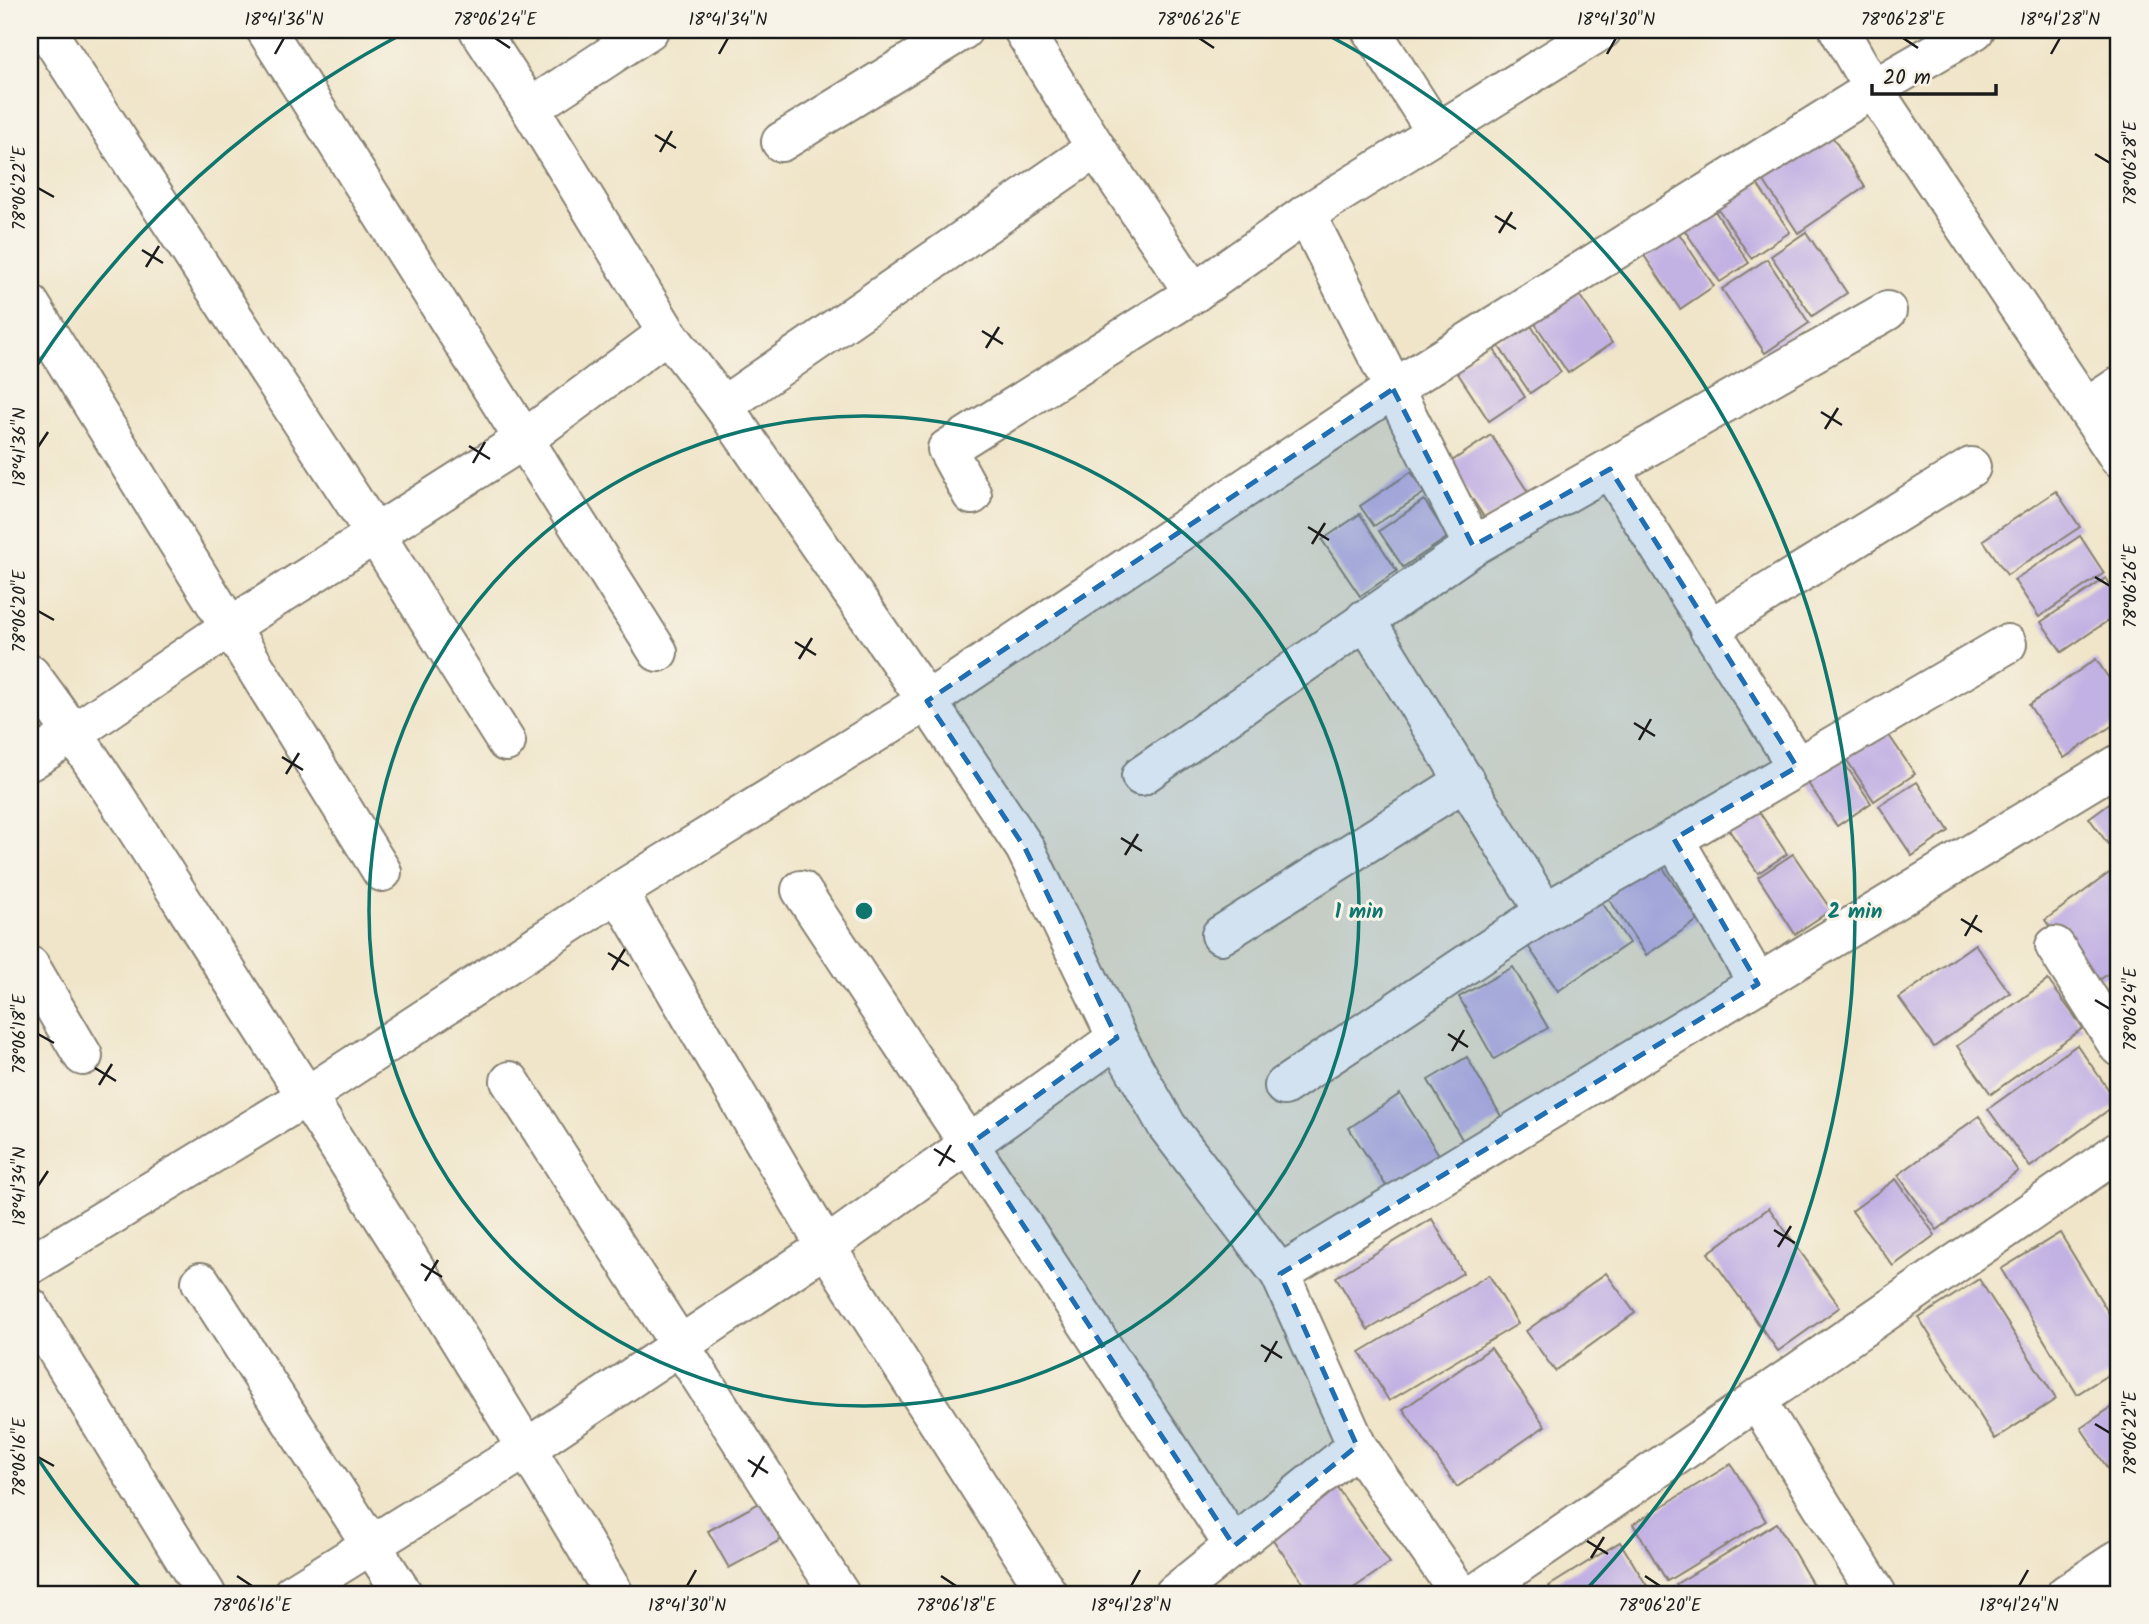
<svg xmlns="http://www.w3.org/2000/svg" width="2149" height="1624" font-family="Kalam,sans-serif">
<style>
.building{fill:#c2b1e3}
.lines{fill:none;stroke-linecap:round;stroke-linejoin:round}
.street-casing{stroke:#868072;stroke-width:42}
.street{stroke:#fff;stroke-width:38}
.marked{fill:#1f6fb2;fill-opacity:0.2;stroke:#1f6fb2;stroke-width:5;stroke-dasharray:14 9;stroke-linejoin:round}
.ticks{fill:none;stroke:#1c1c1c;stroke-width:2.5}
.ring{fill:none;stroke:#0f766e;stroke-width:3.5}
.centre{fill:#0f766e;stroke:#f7f3e8;stroke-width:3.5}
.ring-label{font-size:21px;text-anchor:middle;font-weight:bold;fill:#0f766e;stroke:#f7f3e8;stroke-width:6;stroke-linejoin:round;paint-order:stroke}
.neatline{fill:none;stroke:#1c1c1c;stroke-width:2.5}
.ticks-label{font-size:18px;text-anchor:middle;fill:#1c1c1c}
</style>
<rect width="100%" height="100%" fill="#f7f3e8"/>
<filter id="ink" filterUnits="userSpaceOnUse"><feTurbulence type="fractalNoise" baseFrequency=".0143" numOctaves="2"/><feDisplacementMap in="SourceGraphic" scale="14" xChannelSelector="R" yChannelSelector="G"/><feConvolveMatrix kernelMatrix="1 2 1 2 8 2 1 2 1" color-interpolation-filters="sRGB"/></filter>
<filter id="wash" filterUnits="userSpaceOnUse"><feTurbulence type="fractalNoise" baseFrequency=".00686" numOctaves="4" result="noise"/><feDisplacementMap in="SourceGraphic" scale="28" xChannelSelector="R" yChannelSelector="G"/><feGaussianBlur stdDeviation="1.57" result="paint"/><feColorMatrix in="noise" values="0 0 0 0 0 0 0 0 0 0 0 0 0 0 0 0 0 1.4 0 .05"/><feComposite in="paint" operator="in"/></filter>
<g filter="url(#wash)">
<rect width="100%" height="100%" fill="#f0e5c9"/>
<g id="blocks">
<!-- building -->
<g class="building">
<polygon points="1826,127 1865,187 1798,233 1758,172"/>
<polygon points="1753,178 1790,232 1751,258 1715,204"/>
<polygon points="1711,205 1749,263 1720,282 1681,225"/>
<polygon points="1674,226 1714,286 1680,309 1639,248"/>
<polygon points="1806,232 1847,293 1812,316 1771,256"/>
<polygon points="1767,259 1809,323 1765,353 1722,289"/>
<polygon points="1576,290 1612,343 1568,373 1532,319"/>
<polygon points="1528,321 1561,372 1530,393 1496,342"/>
<polygon points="1491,345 1525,397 1489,421 1455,369"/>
<polygon points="1491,435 1528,492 1486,520 1449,463"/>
<polygon points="1411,472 1424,493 1374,526 1360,506"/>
<polygon points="2056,491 2080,527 2007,575 1983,540"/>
<polygon points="1424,500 1448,537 1403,567 1379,531"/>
<polygon points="1360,514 1397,571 1360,596 1322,540"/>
<polygon points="2080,536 2104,573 2039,617 2014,580"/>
<polygon points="2106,578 2119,598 2119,613 2062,652 2041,622"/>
<polygon points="2096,659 2119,694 2119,721 2064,758 2029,705"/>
<polygon points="1880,722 1915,774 1874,801 1840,750"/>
<polygon points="1836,751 1871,803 1837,826 1802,774"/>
<polygon points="1917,782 1949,831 1912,856 1879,806"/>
<polygon points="2119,796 2119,859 2089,818"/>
<polygon points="1750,798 1787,854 1758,873 1721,818"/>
<polygon points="1793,854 1831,910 1795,934 1758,877"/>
<polygon points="1657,859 1698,920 1646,955 1605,893"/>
<polygon points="2119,866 2119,966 2091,986 2045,920"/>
<polygon points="1597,895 1629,943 1558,991 1526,943"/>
<polygon points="1975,944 2010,993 1934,1047 1899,998"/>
<polygon points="1513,967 1548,1028 1494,1059 1459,997"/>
<polygon points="2048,980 2083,1028 1991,1094 1957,1046"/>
<polygon points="2119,984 2119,1011 2106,993"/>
<polygon points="2077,1045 2118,1103 2030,1167 1988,1109"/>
<polygon points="1467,1057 1502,1118 1463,1141 1428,1080"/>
<polygon points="1400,1094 1443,1161 1392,1195 1349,1128"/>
<polygon points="1979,1116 2018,1171 1937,1230 1898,1175"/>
<polygon points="1896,1179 1935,1235 1893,1266 1852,1211"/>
<polygon points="1769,1208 1840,1307 1778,1351 1708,1253"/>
<polygon points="1432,1219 1463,1273 1368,1330 1336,1277"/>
<polygon points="2060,1233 2119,1330 2119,1368 2077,1394 2001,1269"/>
<polygon points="1606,1273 1635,1313 1555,1371 1526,1331"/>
<polygon points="1489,1275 1518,1324 1389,1401 1360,1352"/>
<polygon points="1979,1279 2056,1399 1995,1439 1919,1318"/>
<polygon points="1491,1348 1545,1426 1457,1487 1403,1409"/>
<polygon points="2119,1402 2119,1486 2081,1428"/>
<polygon points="1731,1464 1766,1521 1667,1581 1633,1524"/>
<polygon points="1336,1486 1390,1563 1345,1594 1311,1594 1269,1534"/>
<polygon points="763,1501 784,1538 729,1568 708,1531"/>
<polygon points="1777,1523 1813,1585 1797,1594 1682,1594 1676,1584"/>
<polygon points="1620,1542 1652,1594 1554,1594 1549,1586"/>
</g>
</g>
</g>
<g filter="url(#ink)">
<use href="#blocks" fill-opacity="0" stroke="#868072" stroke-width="2"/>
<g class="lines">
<!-- street casing -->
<g class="street-casing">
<g id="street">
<polyline points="46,30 375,534 506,742"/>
<polyline points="266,30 658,652"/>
<polyline points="479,30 530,108 667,333 723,406 927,701 1025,848 1117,1038 1167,1126 1280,1274 1357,1446 1460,1594"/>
<polyline points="1371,30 1436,132"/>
<polyline points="1839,30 1873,89 2119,458"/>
<polyline points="530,108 649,30"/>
<polyline points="781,142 963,30"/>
<polyline points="1306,214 1602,30"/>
<polyline points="1194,293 1306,214 1473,546"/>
<polyline points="30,304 382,872"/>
<polyline points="723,406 1096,148 1023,30"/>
<polyline points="2086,408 2119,386"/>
<polyline points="1610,469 1797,767"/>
<polyline points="972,495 947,449 1194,293 1096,148"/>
<polyline points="1365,619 1545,912"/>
<polyline points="1709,629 1971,467"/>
<path d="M30,674C109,779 176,893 247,1003C372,1198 496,1395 614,1594"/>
<polyline points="30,761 74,733 231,626 523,440 667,333"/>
<polyline points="1141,776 1473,546 1887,311"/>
<polyline points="1674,839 1758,984"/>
<polyline points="801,890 1234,1546"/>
<polyline points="618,892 826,1247 1048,1594"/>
<polyline points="1221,935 1465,781"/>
<polyline points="2055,946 2119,1047"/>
<polyline points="30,966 83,1056"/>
<polyline points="510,1081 840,1594"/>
<polyline points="1284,1086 1545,912 1674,839 2007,644"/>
<polyline points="30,1265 307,1096 618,892 927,701 1393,389 1873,89 1975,30"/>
<polyline points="1280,1274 2119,764"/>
<polyline points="201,1282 403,1594"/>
<polyline points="30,1307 206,1594"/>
<polyline points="1756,1399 1877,1594"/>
<polyline points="292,1594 527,1448 826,1247 1117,1038"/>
<polyline points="1174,1594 1357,1446"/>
<polyline points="1475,1594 2119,1151"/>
<polyline points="2066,1594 2119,1559"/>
</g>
</g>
<!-- street -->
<use href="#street" class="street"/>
</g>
</g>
<!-- marked area -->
<path class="marked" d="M1393,389L1473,546L1610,469L1797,767L1674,839L1758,984L1280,1274L1357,1446L1234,1546L970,1144L1117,1038L1025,848L927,701Z"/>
<!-- ticks -->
<path class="ticks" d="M495,38L510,48M1199,38L1214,48M1903,38L1918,48M275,54L284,38M719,54L728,38M1607,54L1616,38M2051,54L2060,38M655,135L676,148M660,152L672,131M2095,154L2110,163M38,188L54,197M1495,216L1516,229M1499,233L1512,212M142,250L163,263M146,267L159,246M982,331L1003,344M986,348L999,327M1821,412L1842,425M1825,429L1838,408M469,446L490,459M38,447L48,432M473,463L485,442M1308,527L1329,540M1312,544L1325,523M2095,577L2110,586M38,611L54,620M795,642L816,655M799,659L812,638M1634,723L1655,736M1639,740L1651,719M282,757L303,770M286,774L299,753M1121,838L1142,851M1125,855L1138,834M1961,919L1982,932M1965,936L1977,915M608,953L629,966M612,970L625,949M2095,1000L2110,1009M38,1034L54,1043M1448,1034L1468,1047M1452,1051L1464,1030M95,1068L116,1081M99,1085L112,1064M934,1149L955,1162M939,1166L951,1145M38,1186L48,1171M1774,1230L1795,1243M1778,1247L1791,1226M421,1264L442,1277M425,1281L438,1260M1261,1345L1282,1358M1265,1362L1277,1341M2095,1424L2110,1433M38,1457L54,1466M748,1460L768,1473M752,1477L764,1456M1587,1541L1608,1554M1591,1558L1604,1537M237,1576L252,1586M941,1576L956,1586M1645,1576L1660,1586M687,1586L696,1570M1131,1586L1140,1570M2019,1586L2028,1570"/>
<!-- distance rings -->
<g class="ring">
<circle cx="864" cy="911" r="495"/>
<path d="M145 1593A991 991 0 0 1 33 1451M33 371A991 991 0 0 1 406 32M1322 32A991 991 0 0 1 1583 1593"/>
</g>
<circle cx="864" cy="911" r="10" class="centre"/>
<g class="ring-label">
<text x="1359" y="918">1 min</text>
<text x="1855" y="918">2 min</text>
</g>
<!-- margin -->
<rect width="2149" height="1624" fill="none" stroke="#f7f3e8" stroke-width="77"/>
<!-- scale -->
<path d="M1872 84v10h124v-10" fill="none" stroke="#1c1c1c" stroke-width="3.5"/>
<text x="1883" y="84" font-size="21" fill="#1c1c1c" stroke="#f7f3e8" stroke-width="5" paint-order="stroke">20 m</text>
<rect x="38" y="38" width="2072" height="1548" class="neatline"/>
<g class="ticks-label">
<text x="284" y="25">18°41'36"N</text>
<text x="495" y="25">78°06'24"E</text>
<text x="728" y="25">18°41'34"N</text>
<text x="1199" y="25">78°06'26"E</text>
<text x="1616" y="25">18°41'30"N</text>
<text x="1903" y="25">78°06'28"E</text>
<text x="2060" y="25">18°41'28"N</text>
<text transform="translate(2130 163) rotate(-90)" y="6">78°06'28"E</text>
<text transform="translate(19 188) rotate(-90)" y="6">78°06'22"E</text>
<text transform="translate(19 447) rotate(-90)" y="6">18°41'36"N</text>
<text transform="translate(2130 586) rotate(-90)" y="6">78°06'26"E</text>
<text transform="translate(19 611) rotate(-90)" y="6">78°06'20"E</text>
<text transform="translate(2130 1009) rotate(-90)" y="6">78°06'24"E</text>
<text transform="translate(19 1034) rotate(-90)" y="6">78°06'18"E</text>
<text transform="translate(19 1186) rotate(-90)" y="6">18°41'34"N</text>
<text transform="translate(2130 1433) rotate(-90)" y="6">78°06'22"E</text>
<text transform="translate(19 1457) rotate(-90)" y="6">78°06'16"E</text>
<text x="252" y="1611">78°06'16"E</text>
<text x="687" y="1611">18°41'30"N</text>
<text x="956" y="1611">78°06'18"E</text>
<text x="1131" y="1611">18°41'28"N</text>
<text x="1660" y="1611">78°06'20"E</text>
<text x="2019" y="1611">18°41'24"N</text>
</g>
</svg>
